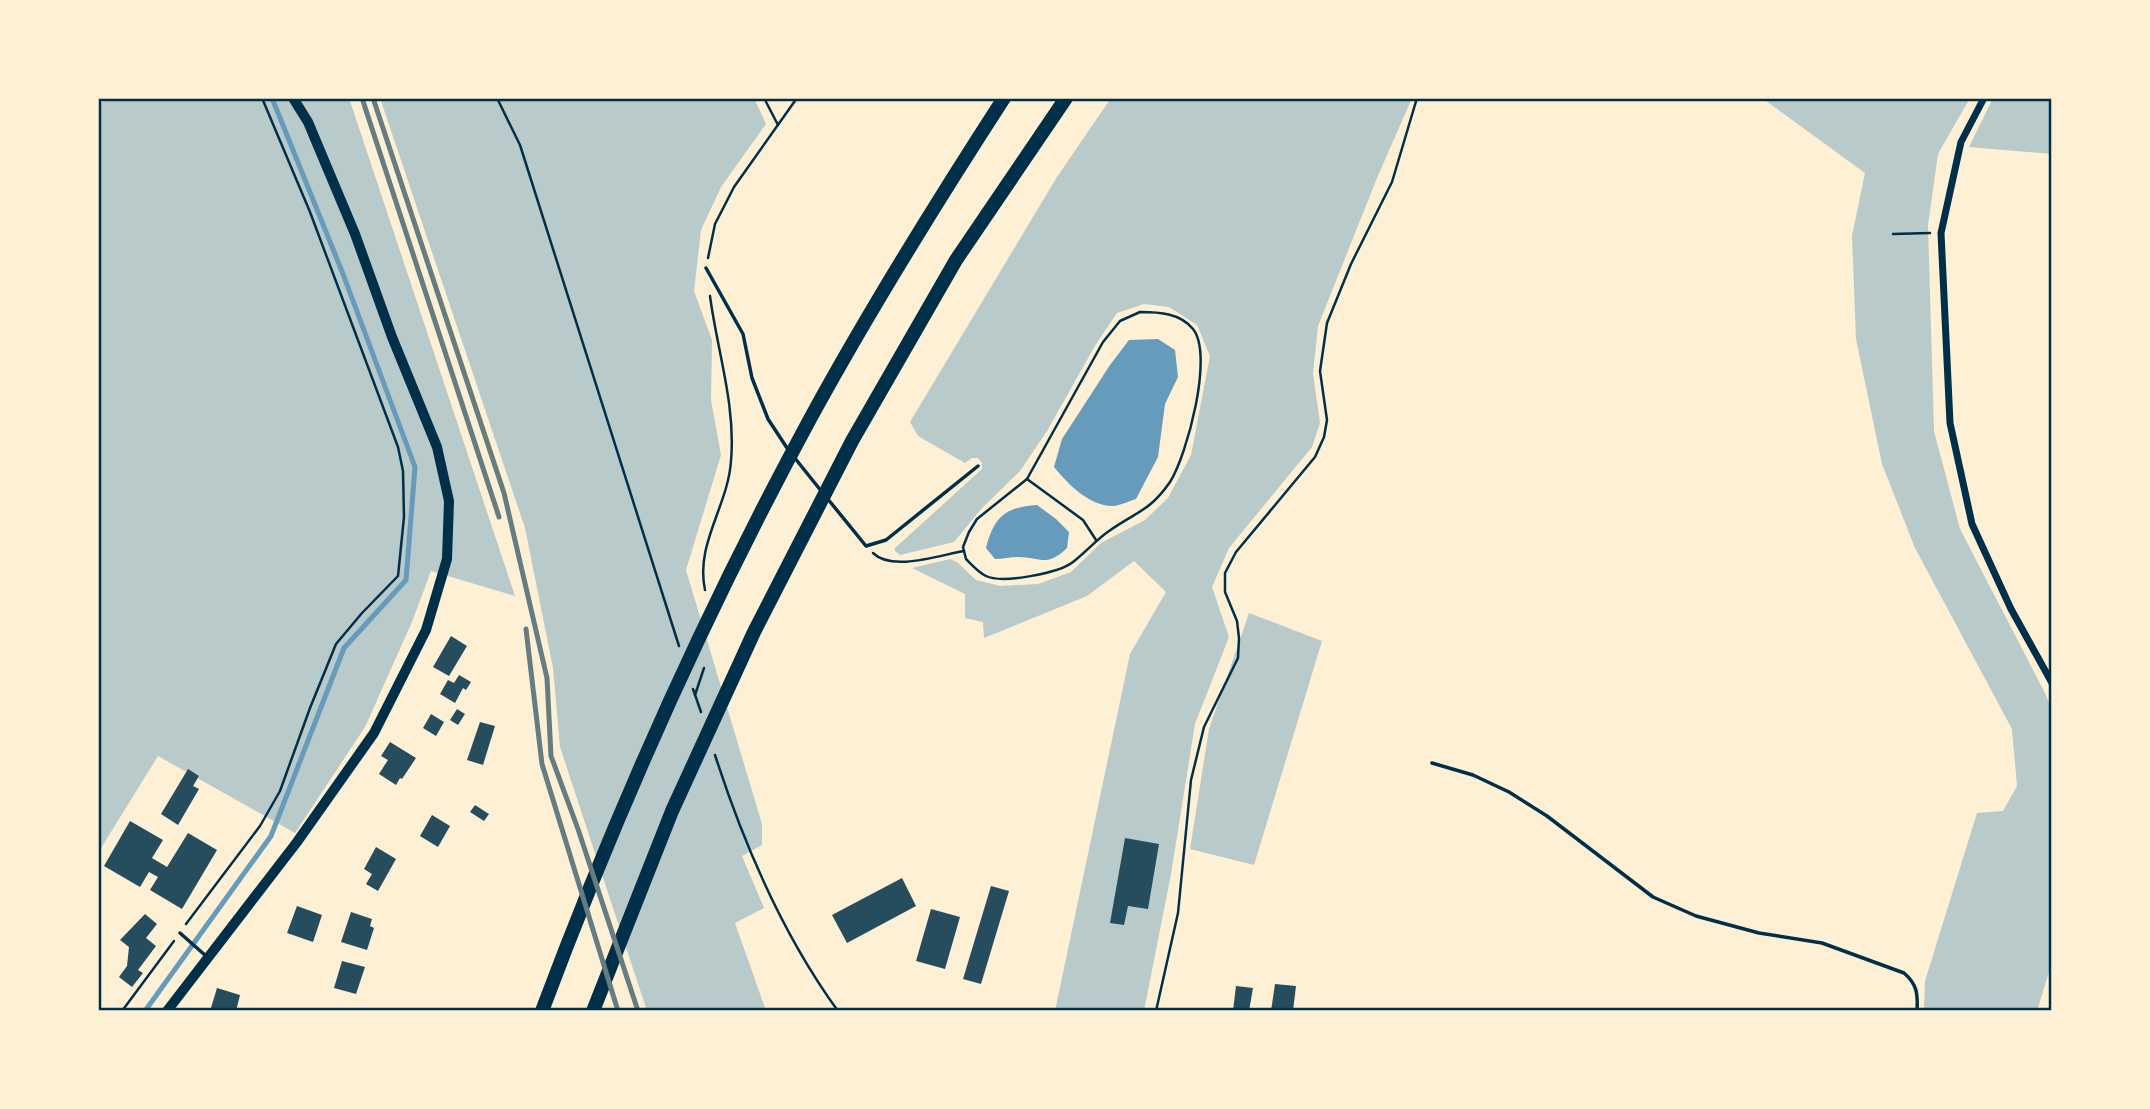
<svg xmlns="http://www.w3.org/2000/svg" width="2150" height="1109" font-family="Manrope,sans-serif">
<style>
.green{fill:#b9caca}
.water{fill:#669bbc}
.lines{fill:none;stroke-linecap:round;stroke-linejoin:round}
.stream{stroke:#669bbc;stroke-width:5}
.building{fill:#264d5e}
.path{stroke:#003049;stroke-width:2.5}
.service{stroke:#003049;stroke-width:3.5}
.minor{stroke:#003049;stroke-width:7}
.secondary{stroke:#003049;stroke-width:10}
.motorway{stroke:#003049;stroke-width:14}
.rail{stroke:#657d81;stroke-width:5}
.neatline{fill:none;stroke:#003049;stroke-width:2.5}
</style>
<rect width="100%" height="100%" fill="#fdf0d5"/>
<!-- green -->
<g class="green">
<polygon points="110,98 349,98 515,596 431,571 412,622 365,727 295,833 158,756 98,853 98,104"/>
<polygon points="380,98 754,98 766,124 721,187 701,230 694,291 712,340 711,400 721,455 686,570 762,824 762,845 742,856 764,908 735,923 766,1011 647,1011 560,747 553,668 525,528"/>
<polygon points="1111,98 1412,98 1377,178 1318,326 1313,373 1320,423 1312,447 1229,548 1212,587 1229,637 1195,724 1171,874 1144,1011 1055,1011 1130,654 1166,592 1134,561 1087,596 984,638 983,622 965,618 965,594 912,568 950,559 957,562 976,580 1000,586 1038,584 1071,572 1101,543 1145,520 1168,498 1191,455 1210,356 1197,325 1169,307 1144,304 1117,313 1096,344 1047,431 1020,471 982,508 954,542 900,555 895,551 895,548 982,469 982,463 978,458 972,458 965,463 918,436 910,422 1057,177"/>
<polygon points="1762,98 1970,98 1938,154 1928,225 1934,431 1960,529 2046,695 2052,712 2052,962 2037,1011 1924,1011 1925,981 1977,813 2003,811 2017,786 2012,729 1915,548 1882,464 1856,339 1852,236 1865,173"/>
<polygon points="1993,98 2052,98 2052,154 1969,147"/>
<polygon points="1249,613 1322,641 1254,865 1190,849 1209,729"/>
</g>
<!-- water -->
<g class="water">
<path d="M1158,339L1175,350L1178,377L1165,404L1158,457L1136,499C1130,501 1121,505 1114,506C1090,507 1068,484 1054,467L1062,439L1110,365L1129,340Z"/>
<path d="M1037,505L1056,519L1069,532L1067,548C1046,568 1041,557 1018,557C1010,557 1003,559 995,559L986,548C994,517 1005,507 1037,505Z"/>
</g>
<g class="lines">
<!-- stream -->
<polyline class="stream" points="145,1011 271,836 344,648 406,580 415,467 343,274 272,98"/>
</g>
<!-- building -->
<g class="building">
<polygon points="451,636 467,646 449,676 433,667"/>
<polygon points="459,675 471,682 466,690 463,688 455,703 440,694 448,680 454,683"/>
<polygon points="457,709 465,714 458,725 450,720"/>
<polygon points="431,714 444,722 436,736 423,728"/>
<polygon points="480,722 495,726 483,765 467,760"/>
<polygon points="390,742 416,758 402,779 400,778 396,785 379,774 388,760 381,756"/>
<polygon points="188,769 199,776 193,786 199,789 178,825 161,814"/>
<polygon points="475,805 489,814 484,821 470,812"/>
<polygon points="432,815 450,826 438,847 420,836"/>
<polygon points="130,821 163,840 152,858 167,867 188,833 217,850 182,909 150,890 158,877 149,872 140,887 104,866"/>
<polygon points="1125,838 1159,844 1148,909 1128,906 1124,925 1110,923"/>
<polygon points="376,847 396,859 378,891 366,884 372,874 364,869"/>
<polygon points="902,878 916,906 847,943 832,915"/>
<polygon points="991,886 1009,891 981,984 963,979"/>
<polygon points="297,906 322,915 313,942 287,933"/>
<polygon points="931,909 960,917 945,969 916,961"/>
<polygon points="351,912 372,919 370,926 374,928 367,950 341,942"/>
<polygon points="145,914 157,924 146,938 156,946 138,970 143,973 132,987 119,977 127,966 129,947 120,940"/>
<polygon points="342,961 365,967 356,994 334,988"/>
<polygon points="1275,984 1296,986 1293,1011 1271,1011"/>
<polygon points="1236,986 1253,988 1249,1011 1233,1011"/>
<polygon points="217,988 240,995 236,1011 210,1011"/>
</g>
<g class="lines">
<!-- path -->
<g class="path">
<polyline points="497,98 520,145 679,646"/>
<polyline points="764,98 778,125"/>
<polyline points="1893,234 1930,233"/>
<polyline points="708,258 715,224 734,187 797,98"/>
<path d="M1140,312C1159,312 1180,313 1193,329C1214,355 1187,455 1170,482C1150,511 1136,512 1109,531C1096,540 1086,552 1073,562C1059,573 1002,584 986,576C978,572 972,565 966,559L963,547L969,532L977,519L1027,479L1103,342L1120,321Z"/>
<polyline points="1027,479 1083,520 1096,540"/>
<path d="M873,553C892,572 940,555 964,551"/>
<path d="M705,590C695,544 728,506 731,461C736,405 717,350 710,296"/>
<polyline points="693,689 701,712"/>
<polyline points="695,695 704,668"/>
<path d="M715,755C744,845 782,934 838,1011"/>
<polyline points="186,924 260,826 280,791 310,708 336,644 362,613 398,576 404,517 403,471 398,447 310,212 262,98"/>
<polyline points="122,1011 174,941"/>
<polyline points="1156,1011 1178,913 1191,780 1204,727 1238,658 1239,638 1237,621 1225,592 1225,573 1236,552 1315,457 1324,437 1327,420 1320,371 1327,323 1351,264 1392,182 1417,98"/>
</g>
<!-- service -->
<g class="service">
<polyline points="706,268 743,334 752,378 768,419 789,451"/>
<polyline points="794,457 822,492"/>
<polyline points="827,498 866,546 886,540 978,466"/>
<path d="M1432,763L1473,775L1509,792L1547,816L1653,897L1696,916L1759,933L1822,943L1904,973C1917,984 1918,994 1917,1011"/>
<polyline points="180,933 206,956"/>
</g>
<!-- minor -->
<g class="minor">
<polyline points="1984,98 1961,142 1941,233 1950,423 1972,524 2011,609 2052,683"/>
<polyline points="2051,1011 2052,1009"/>
</g>
<!-- secondary -->
<polyline class="secondary" points="167,1011 297,842 374,733 426,630 447,559 449,501 437,447 392,337 355,234 308,122 293,98"/>
<!-- motorway -->
<g class="motorway">
<path d="M542,1011C618,808 707,609 810,419C870,309 936,203 1004,98"/>
<polyline points="593,1011 672,811 754,632 852,441 956,260 1066,98"/>
</g>
<!-- rail -->
<g class="rail">
<polyline points="362,98 499,517"/>
<polyline points="373,98 504,493 547,678 551,756 578,829 638,1011"/>
<polyline points="526,629 542,764 618,1011"/>
</g>
</g>
<!-- border -->
<rect width="2150" height="1109" fill="none" stroke="#fdf0d5" stroke-width="200"/>
<rect x="100" y="100" width="1950" height="909" class="neatline"/>
</svg>
